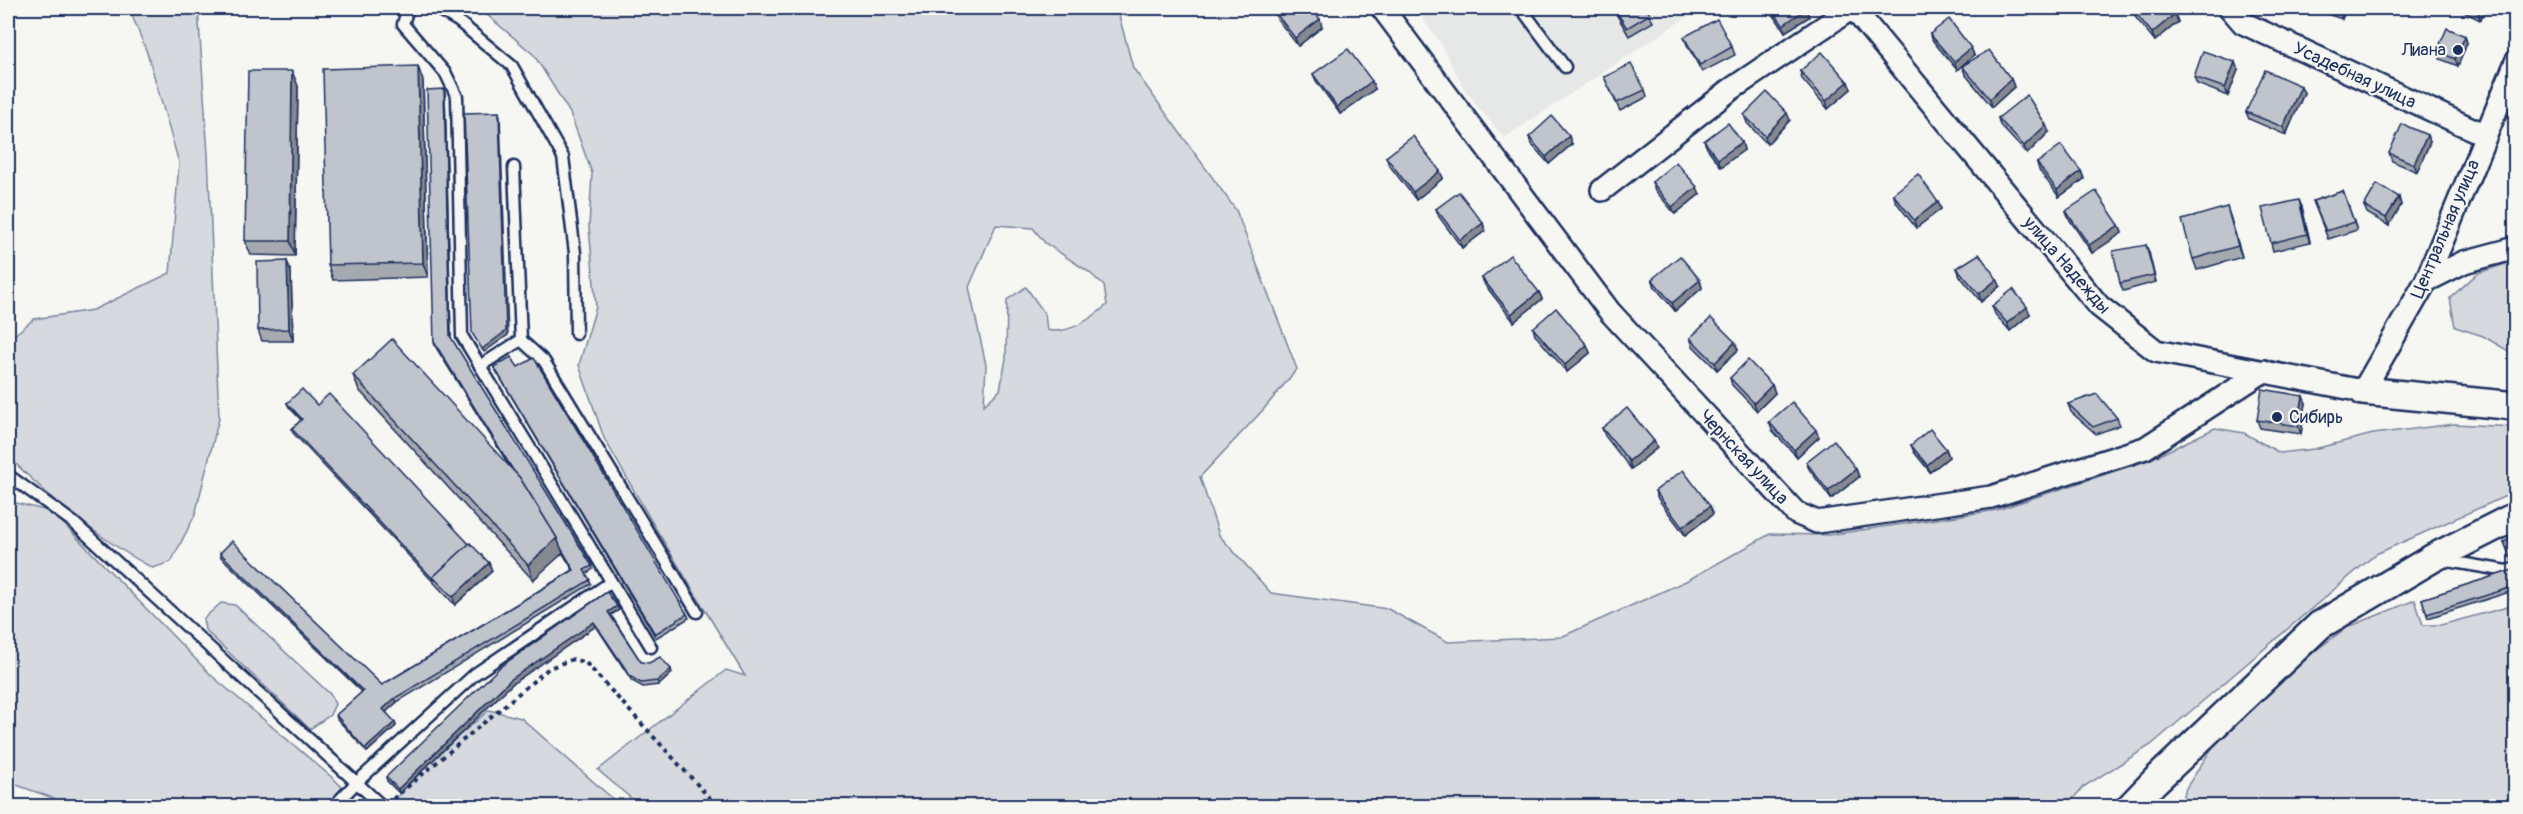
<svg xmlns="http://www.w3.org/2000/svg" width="2523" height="814" font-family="Pangolin,sans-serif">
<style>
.built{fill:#e6e7e7}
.green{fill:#d6d9dd;stroke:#78849e;stroke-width:1.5;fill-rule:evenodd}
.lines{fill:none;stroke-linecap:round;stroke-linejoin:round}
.service-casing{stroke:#1b2f5e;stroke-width:15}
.minor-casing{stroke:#1b2f5e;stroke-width:26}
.tertiary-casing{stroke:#1b2f5e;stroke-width:32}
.path{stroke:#1b2f5e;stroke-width:4;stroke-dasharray:4.5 4.5;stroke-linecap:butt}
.service{stroke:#f6f6f2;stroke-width:10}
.minor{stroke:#f6f6f2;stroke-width:21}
.tertiary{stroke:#f6f6f2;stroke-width:27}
.wall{fill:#a5a9b0;stroke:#1b2f5e;stroke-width:1.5}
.shaded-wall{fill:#868990;stroke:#1b2f5e;stroke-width:1.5}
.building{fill:#c0c4cd;stroke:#1b2f5e;stroke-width:1.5}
.poi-dot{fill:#1b2f5e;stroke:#f6f6f2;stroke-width:2}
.labels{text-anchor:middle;stroke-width:4.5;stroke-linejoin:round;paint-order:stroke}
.poi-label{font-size:18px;fill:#1b2f5e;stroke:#f6f6f2;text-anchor:end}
.street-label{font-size:18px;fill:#1b2f5e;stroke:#f6f6f2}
</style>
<rect width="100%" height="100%" fill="#f6f6f2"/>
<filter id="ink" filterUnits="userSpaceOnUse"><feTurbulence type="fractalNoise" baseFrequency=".0167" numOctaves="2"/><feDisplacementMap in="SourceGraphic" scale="12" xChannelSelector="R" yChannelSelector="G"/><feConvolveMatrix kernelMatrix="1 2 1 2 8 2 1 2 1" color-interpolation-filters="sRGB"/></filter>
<g filter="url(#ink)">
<!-- built -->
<polygon class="built" points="1414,8 1700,8 1504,138 1465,90 1439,41"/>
<!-- green -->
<g class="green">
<path d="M129,8H198L208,154L219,418L195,515L171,562L153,568C104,543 46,495 8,456V340L34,319L93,310L170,273L179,163L148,55Z"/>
<path d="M479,8H1117L1133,68L1236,210L1297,369L1263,410L1200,477L1219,535L1271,593L1388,609L1448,642L1561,637L1686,581L1770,534L1828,535L1997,510L2149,460L2215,428L2244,433L2280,453L2314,449L2373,434L2454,424L2515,427V492L2376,554L2151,745L2083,787L2067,806H640L598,770L726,670L745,676L656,529L604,438L579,365L596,307L589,227L592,173L570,113L534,55ZM996,225L1033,228L1045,243L1089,272L1104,286L1107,305C1091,319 1069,335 1047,330L1045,314L1026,287L1007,300L1006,359L1000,390L984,405L986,365L969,287Z"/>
<polygon points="2515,261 2516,261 2515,355 2483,336 2455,327 2450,298 2478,273"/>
<polygon points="8,501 52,512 212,676 335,780 361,806 75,806 8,782"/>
<polygon points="2415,600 2423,625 2441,625 2515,605 2515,806 2181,806 2186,788 2239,707 2346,628"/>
<polygon points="221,603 235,605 330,694 335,704 330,715 310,729 205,630 203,619"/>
<polygon points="489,710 521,718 621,806 397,806 396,798 439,753"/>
</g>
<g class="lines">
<!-- service casing -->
<g class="service-casing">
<g id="service">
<polyline points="408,8 403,24 446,74 457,97 462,336 651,647"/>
<polyline points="436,8 458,21 512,66 563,157 575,253 576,334"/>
<polyline points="1521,8 1565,67"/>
<polyline points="521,340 544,361 697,612"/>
<polyline points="480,366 521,340 514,167"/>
<polyline points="8,475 73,522 382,806"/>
<polyline points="2442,560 2507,571 2516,568"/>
<polyline points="334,806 356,783 475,674 611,582"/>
</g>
</g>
<!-- minor casing -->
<g class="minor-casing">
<g id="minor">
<polyline points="1382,8 1610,312 1796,513 1817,522 1991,497 2145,448 2264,371"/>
<polyline points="1853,8 2099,306 2156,351 2363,391 2426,281 2516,62"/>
<polyline points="2230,8 2243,23 2485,135"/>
<polyline points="1602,190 1730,90 1852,8"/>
<polyline points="2426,281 2464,262 2516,248"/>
</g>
</g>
<!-- tertiary casing -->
<g class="tertiary-casing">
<g id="tertiary">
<polyline points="2363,391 2516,406"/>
<polyline points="2131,806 2155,781 2320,625 2433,558 2516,516"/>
</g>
</g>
<!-- path -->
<polyline class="path" points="393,799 549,668 573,659 586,663 717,806"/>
<!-- service -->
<use href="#service" class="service"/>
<!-- minor -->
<use href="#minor" class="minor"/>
<!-- tertiary -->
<use href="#tertiary" class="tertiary"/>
</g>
<!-- wall -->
<g class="wall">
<polygon points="1614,8 1646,8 1653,22 1629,36 1615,12"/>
<polygon points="1769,8 1805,8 1809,17 1785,32"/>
<polygon points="2309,8 2346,8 2342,19"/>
<polygon points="2460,8 2487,8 2480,20 2460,10"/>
<polygon points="1274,11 1322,27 1298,46 1277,19"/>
<polygon points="2134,11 2175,14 2178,22 2155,41 2136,18"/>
<polygon points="1930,34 1971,48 1974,55 1957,70 1933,41"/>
<polygon points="2465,36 2467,43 2458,66 2440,59 2437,51"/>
<polygon points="1684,37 1732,47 1735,55 1702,72 1687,45"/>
<polygon points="1962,66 2011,79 2014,87 1992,107 1965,74"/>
<polygon points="2238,70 2228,96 2197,84 2194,77"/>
<polygon points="1800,71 1851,89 1828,109 1802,79"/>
<polygon points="1313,74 1375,89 1340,114 1316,81"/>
<polygon points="1604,77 1645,90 1647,97 1620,111"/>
<polygon points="423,81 428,277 333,280 328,265"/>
<polygon points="298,86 295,256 251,255 245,241"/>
<polygon points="444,89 445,93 451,338 592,566 593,569 586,574 591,584 397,702 386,712 396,726 367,752 337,719 336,715 362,692 221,557 220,553 382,685 573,570 562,552 533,580 359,390 353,375 510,467 435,346 434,342"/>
<polygon points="2304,93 2286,135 2249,119 2246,112"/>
<polygon points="1744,115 1790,120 1767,144 1747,123"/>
<polygon points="1998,118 2049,132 2027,154 2000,125"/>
<polygon points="1529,137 1572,144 1549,164 1531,144"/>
<polygon points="1704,141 1742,142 1744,150 1721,167 1707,148"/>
<polygon points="2430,142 2417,172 2392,161 2389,153"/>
<polygon points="1386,157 1443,178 1416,200 1389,165"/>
<polygon points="2037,163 2081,171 2084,179 2059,197 2039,170"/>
<polygon points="1652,182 1700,194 1675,214 1655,190"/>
<polygon points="2343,191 2357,230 2328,239 2313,201"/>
<polygon points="1893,194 1938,202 1941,209 1916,228 1896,202"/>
<polygon points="2401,205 2389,226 2367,213 2364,206"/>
<polygon points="2227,207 2242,257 2197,270 2193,259"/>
<polygon points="2302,207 2310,242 2273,251 2271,243"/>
<polygon points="1436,209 1483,223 1485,231 1462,248 1439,217"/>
<polygon points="2066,211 2119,225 2122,233 2092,253 2069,219"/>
<polygon points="2146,245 2156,282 2123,291 2120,283"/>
<polygon points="287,261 291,273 293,341 262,341 258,330"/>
<polygon points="1957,268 1997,279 2000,286 1981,302 1960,276"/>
<polygon points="1482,278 1539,292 1542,299 1514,322 1485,285"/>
<polygon points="1652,279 1700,280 1702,288 1675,311 1655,287"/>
<polygon points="1992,306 2030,314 2010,331 1995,314"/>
<polygon points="1533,328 1587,345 1590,353 1567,372 1535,335"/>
<polygon points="1690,338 1735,342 1738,350 1717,370 1693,346"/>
<polygon points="494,367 518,367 687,614 689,618 656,638 496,371"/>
<polygon points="1730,378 1772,385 1775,393 1757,411 1732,385"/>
<polygon points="287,403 317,405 469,544 489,563 492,571 455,605 293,433 292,429 301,420 289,407"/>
<polygon points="2306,403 2301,434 2260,428 2257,420"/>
<polygon points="2068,404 2117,418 2120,425 2096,434 2071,412"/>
<polygon points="1769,422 1819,437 1797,457 1772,430"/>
<polygon points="1602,428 1654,441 1657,448 1631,469 1605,436"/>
<polygon points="1911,445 1946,449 1949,457 1930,472 1914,452"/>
<polygon points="1806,462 1856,469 1859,477 1831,499 1809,469"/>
<polygon points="1655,491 1710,506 1713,514 1685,535 1658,499"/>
<polygon points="2516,537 2516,562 2513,563 2504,542"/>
<polygon points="2516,569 2516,590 2428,618 2422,599"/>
<polygon points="617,606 619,610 611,615 641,662 672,673 659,685 643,687 632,681 596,626 512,684 399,793 387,781 386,777"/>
</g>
<!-- shaded-wall -->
<g class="shaded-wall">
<polygon points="2340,8 2346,8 2342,19 2339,11"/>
<polygon points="2480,8 2487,8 2480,20 2478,12"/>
<polygon points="1806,9 1809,17 1785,32 1783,25"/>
<polygon points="2175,14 2178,22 2155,41 2152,33"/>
<polygon points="1320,19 1322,27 1298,46 1295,38"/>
<polygon points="2465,36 2467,43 2458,66 2455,59"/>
<polygon points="1971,48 1974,55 1957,70 1954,62"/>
<polygon points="2235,62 2238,70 2228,96 2225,88"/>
<polygon points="418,66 423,81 428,277 423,263"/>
<polygon points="292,71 298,86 295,256 290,241"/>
<polygon points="2011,79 2014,87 1992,107 1990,99"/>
<polygon points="1372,81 1375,89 1340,114 1337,107"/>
<polygon points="1848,82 1851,89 1828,109 1826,101"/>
<polygon points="2301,86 2304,93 2286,135 2283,127"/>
<polygon points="444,89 445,93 451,340 450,336"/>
<polygon points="499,112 500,116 508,335 484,352 482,349"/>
<polygon points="1787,113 1790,120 1767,144 1765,136"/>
<polygon points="2046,125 2049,132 2027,154 2024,146"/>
<polygon points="2427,135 2430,142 2417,172 2414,164"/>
<polygon points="1569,136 1572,144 1549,164 1546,157"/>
<polygon points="1742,142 1744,150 1721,167 1718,159"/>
<polygon points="1440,171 1443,178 1416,200 1413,192"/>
<polygon points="2081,171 2084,179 2059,197 2057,190"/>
<polygon points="1697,187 1700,194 1675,214 1672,207"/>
<polygon points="2399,197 2401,205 2389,226 2386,218"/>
<polygon points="2299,200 2302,207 2310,242 2307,234"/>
<polygon points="1938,202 1941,209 1916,228 1914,220"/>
<polygon points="2227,207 2231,219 2242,257 2238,246"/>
<polygon points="1483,223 1485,231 1462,248 1460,240"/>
<polygon points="2119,225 2122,233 2092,253 2089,245"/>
<polygon points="2146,245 2149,252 2156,282 2154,275"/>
<polygon points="287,261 291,273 293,341 289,329"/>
<polygon points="1997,279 2000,286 1981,302 1979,294"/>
<polygon points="1700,280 1702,288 1675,311 1672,303"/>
<polygon points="1539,292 1542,299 1514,322 1511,314"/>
<polygon points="2027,307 2030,314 2010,331 2007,323"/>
<polygon points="1735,342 1738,350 1717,370 1715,363"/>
<polygon points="1587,345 1590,353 1567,372 1565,365"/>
<polygon points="1772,385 1775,393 1757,411 1754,403"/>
<polygon points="2303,396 2306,403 2301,434 2298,426"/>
<polygon points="1816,430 1819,437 1797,457 1794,450"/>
<polygon points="1654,441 1657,448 1631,469 1629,461"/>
<polygon points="1946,449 1949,457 1930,472 1927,465"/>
<polygon points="1856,469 1859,477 1831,499 1828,491"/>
<polygon points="1710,506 1713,514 1685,535 1682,527"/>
<polygon points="557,538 563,553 533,580 528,565"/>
<polygon points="489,563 492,571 455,605 453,597"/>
<polygon points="617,606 619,610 610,615 608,612"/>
<polygon points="594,622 596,626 512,684 399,793 398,789 510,680"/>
<polygon points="671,669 672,673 659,685 657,681"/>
<polygon points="395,698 397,702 385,713 383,709"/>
<polygon points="395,722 396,726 367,752 365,749"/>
</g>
<!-- building -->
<g class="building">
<polygon points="1279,8 1311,8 1320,19 1295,38 1274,11"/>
<polygon points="1614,8 1646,8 1650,14 1627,28"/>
<polygon points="1771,8 1805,8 1806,9 1783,25"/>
<polygon points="2138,8 2169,8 2175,14 2152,33 2134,11"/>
<polygon points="2328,8 2340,8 2339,11"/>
<polygon points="2468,8 2480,8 2478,12"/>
<polygon points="1717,19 1732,47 1700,65 1684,37"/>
<polygon points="1949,19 1971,48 1954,62 1930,34"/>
<polygon points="2447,28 2465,36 2455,59 2437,51"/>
<polygon points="1348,49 1372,81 1337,107 1313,74"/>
<polygon points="1989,50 2011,79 1990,99 1962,66"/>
<polygon points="2203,51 2235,62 2225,88 2194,77"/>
<polygon points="1822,52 1848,82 1826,101 1800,71"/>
<polygon points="1631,64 1645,90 1617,103 1604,77"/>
<polygon points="418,66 423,263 328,265 323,69"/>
<polygon points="2265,70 2301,86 2283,127 2246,112"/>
<polygon points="248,71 292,71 290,241 245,241"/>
<polygon points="444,89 450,336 592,566 584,570 590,580 395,698 383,709 395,722 365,749 336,715 363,691 220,553 232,541 382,685 574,570 561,548 557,538 520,478 513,470 434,342 427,90"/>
<polygon points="1767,92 1787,113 1765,136 1744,115"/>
<polygon points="2027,95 2046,125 2024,146 1998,118"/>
<polygon points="499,112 506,331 482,349 472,333 464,113"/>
<polygon points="1552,116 1569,136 1546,157 1529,137"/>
<polygon points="1728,123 1742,142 1718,159 1704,141"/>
<polygon points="2402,124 2427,135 2414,164 2389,153"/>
<polygon points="1413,136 1440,171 1413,192 1386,157"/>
<polygon points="2061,145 2081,171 2057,190 2037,163"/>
<polygon points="1676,162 1697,187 1672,207 1652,182"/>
<polygon points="1918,174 1938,202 1914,220 1893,194"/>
<polygon points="2377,184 2399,197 2386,218 2364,206"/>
<polygon points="2096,191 2119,225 2089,245 2066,211"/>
<polygon points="2343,191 2354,222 2326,231 2313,201"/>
<polygon points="1459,192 1483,223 1460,240 1436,209"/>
<polygon points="2299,200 2307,234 2271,243 2262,208"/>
<polygon points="2227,207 2238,246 2193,259 2182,220"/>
<polygon points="2146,245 2154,275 2120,283 2113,251"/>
<polygon points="1979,254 1997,279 1979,294 1957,268"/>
<polygon points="1510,255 1539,292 1511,314 1482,278"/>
<polygon points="1680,256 1700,280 1672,303 1652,279"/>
<polygon points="287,261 289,329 258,330 257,262"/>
<polygon points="2013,289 2027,307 2007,323 1992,306"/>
<polygon points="1556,308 1587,345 1565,365 1533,328"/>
<polygon points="1711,318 1735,342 1715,363 1690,338"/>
<polygon points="392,339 520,478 557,538 528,565 353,375"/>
<polygon points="511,357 518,367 534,358 687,614 655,634 494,367"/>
<polygon points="1748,360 1772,385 1754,403 1730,378"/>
<polygon points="302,389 317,405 329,394 469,544 433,577 435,581 292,429 302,419 287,403"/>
<polygon points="2262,389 2303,396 2298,426 2257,420"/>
<polygon points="2097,394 2117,418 2093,427 2068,404"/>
<polygon points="1792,402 1816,430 1794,450 1769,422"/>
<polygon points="1627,408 1654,441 1629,461 1602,428"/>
<polygon points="1930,429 1946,449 1927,465 1911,445"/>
<polygon points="1834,440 1856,469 1828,491 1806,462"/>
<polygon points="1683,470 1710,506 1682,527 1655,491"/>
<polygon points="2516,537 2516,557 2511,559 2504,542"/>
<polygon points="470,543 489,563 453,597 433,577"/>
<polygon points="2516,569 2516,586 2427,614 2422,599"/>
<polygon points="607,592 617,606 608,612 641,662 649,663 660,657 671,669 657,681 641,683 631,677 594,622 510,680 398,789 386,777 500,667"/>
</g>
</g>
<!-- markers -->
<g class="poi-dot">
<circle cx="2458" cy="50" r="6"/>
<circle cx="2277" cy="417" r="6"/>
</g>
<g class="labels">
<!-- poi labels -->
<g class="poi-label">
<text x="2446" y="56">Лиана</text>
<text x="2289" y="423" text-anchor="start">Сибирь</text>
</g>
<!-- street labels -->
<g class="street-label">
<text transform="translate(2355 75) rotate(25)" y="6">Усадебная улица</text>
<text transform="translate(2445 229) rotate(-67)" y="6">Центральная улица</text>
<text transform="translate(2067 265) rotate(49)" y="6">улица Надежды</text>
<text transform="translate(1744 457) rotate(47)" y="6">Чернская улица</text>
</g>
</g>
<!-- margin -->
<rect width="2523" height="814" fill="none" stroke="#f6f6f2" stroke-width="30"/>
<rect x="15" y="15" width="2493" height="784" fill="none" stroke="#1b2f5e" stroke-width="2" filter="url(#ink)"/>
</svg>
